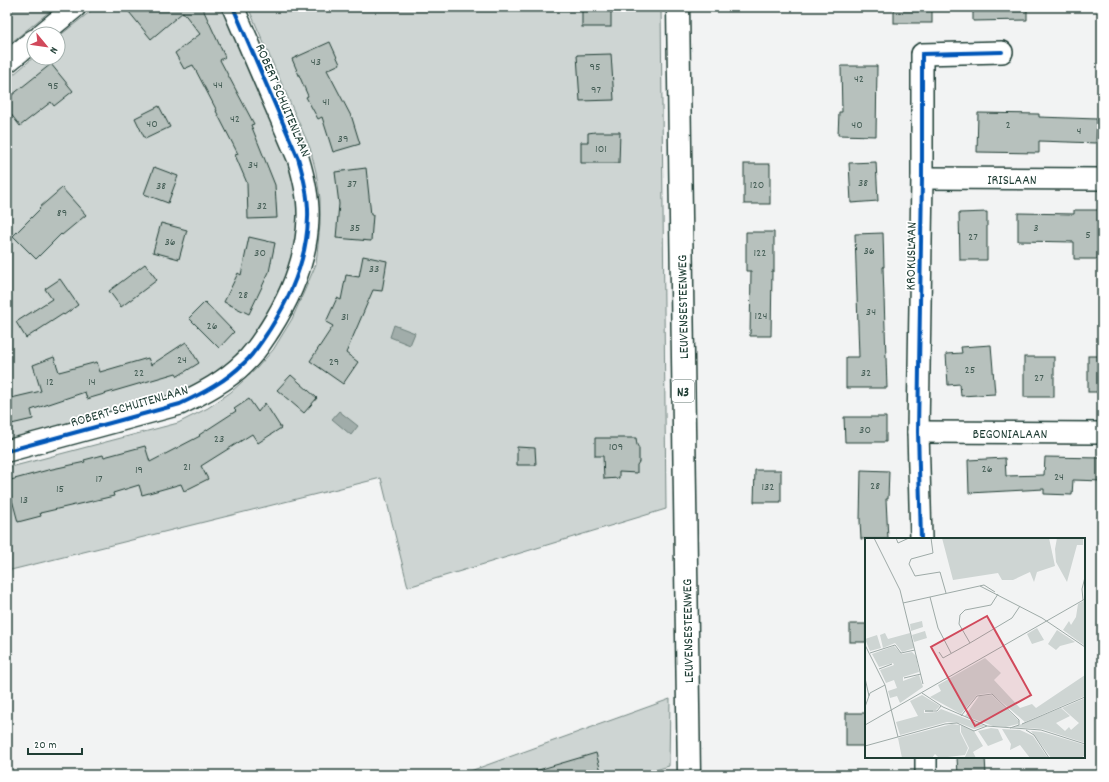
<svg xmlns="http://www.w3.org/2000/svg" width="1109" height="782" font-family="Dekko,sans-serif">
<style>
.green{fill:#ced5d3;stroke:#768984}
.water{fill:#a1adaa;stroke:#6d807b}
.building{fill:#b7c1bd;stroke:#1f3d34}
.lines{fill:none;stroke-linecap:round;stroke-linejoin:round}
.minor-casing{stroke:#1f3d34;stroke-width:24}
.major-casing{stroke:#1f3d34;stroke-width:25}
.minor{stroke:#fff;stroke-width:21}
.major{stroke:#fff;stroke-width:22}
.cycleway-casing{stroke:#fff;stroke-width:6}
.cycleway{stroke:#0057b8;stroke-width:4}
.labels{text-anchor:middle;stroke-width:3.5;stroke-linejoin:round;paint-order:stroke}
.number-label{font-size:12px;fill:#455e56}
.shield{fill:#fff;stroke:#627771;stroke-width:1}
.shield-label{font-size:13px;font-weight:bold;fill:#1f3d34}
.street-label{font-size:14px;fill:#1f3d34;stroke:#fff}
.inset-road{fill:none;stroke:#9eaaa7;stroke-width:1}
.view{fill:#d1495b;fill-opacity:0.15;stroke:#d1495b;stroke-width:2}
.inset-edge{fill:none;stroke:#1f3d34;stroke-width:2}
</style>
<rect width="100%" height="100%" fill="#f2f3f3"/>
<filter id="ink" filterUnits="userSpaceOnUse"><feTurbulence type="fractalNoise" baseFrequency=".025" numOctaves="2"/><feDisplacementMap in="SourceGraphic" scale="8" xChannelSelector="R" yChannelSelector="G"/><feConvolveMatrix kernelMatrix="1 2 1 2 8 2 1 2 1" color-interpolation-filters="sRGB"/></filter>
<g filter="url(#ink)">
<!-- green -->
<g class="green">
<polygon points="7,7 55,7 7,46"/>
<polygon points="96,7 222,7 279,131 293,177 296,194 298,223 295,251 291,272 263,329 234,361 212,376 180,394 7,442 7,80 34,57 34,58 58,58 58,37"/>
<polygon points="248,7 661,7 666,509 408,587 381,478 7,571 7,468 178,423 208,408 231,392 256,369 273,350 292,319 307,285 316,264 320,225 320,198 316,172 310,148"/>
<polygon points="670,699 669,766 639,775 462,775 462,774"/>
</g>
<!-- water -->
<g class="water">
<polygon points="394,325 415,333 410,345 390,337"/>
<polygon points="339,411 358,426 351,435 332,419"/>
</g>
<!-- building -->
<g class="building">
<polygon points="125,7 202,7 225,57 220,60 254,124 251,125 275,185 277,218 248,219 247,183 235,155 238,154 216,111 217,111 193,65 184,69 175,53 200,34 183,12 151,39"/>
<rect x="582" y="7" width="29" height="20"/>
<rect x="894" y="7" width="38" height="16"/>
<polygon points="973,7 1027,7 1027,20 973,21"/>
<polygon points="330,42 340,64 327,70 352,118 360,144 333,152 322,117 318,119 306,97 308,96 292,59"/>
<polygon points="611,54 614,100 580,101 577,55"/>
<polygon points="51,64 73,91 54,106 51,102 20,126 7,109 7,99"/>
<polygon points="841,66 877,66 876,136 838,135 839,112 842,112"/>
<polygon points="159,106 170,127 145,139 135,118"/>
<polygon points="978,113 1039,114 1039,117 1097,119 1096,143 1039,141 1039,153 977,152"/>
<polygon points="595,132 620,132 619,163 581,163 581,142 588,142 588,133"/>
<polygon points="876,162 878,201 851,203 849,163"/>
<rect x="744" y="164" width="26" height="40"/>
<polygon points="154,167 178,176 168,203 144,194"/>
<polygon points="366,168 371,215 373,215 371,241 336,238 339,204 335,172"/>
<polygon points="62,188 86,215 62,235 61,234 36,259 13,236 40,209 39,208"/>
<polygon points="1074,210 1102,210 1102,259 1074,259 1074,242 1018,241 1018,213 1074,214"/>
<polygon points="987,212 987,260 960,260 959,213"/>
<polygon points="161,223 187,230 179,259 153,252"/>
<polygon points="746,232 774,232 774,271 772,271 771,336 750,336 751,271 746,271"/>
<polygon points="883,233 884,267 883,267 887,388 846,388 846,357 859,357 855,234"/>
<polygon points="249,237 275,243 269,272 249,314 224,302 238,273 241,275"/>
<polygon points="363,256 387,261 382,291 373,290 346,353 358,362 343,384 310,361 333,326 326,322 337,298 341,300 346,275 359,277"/>
<polygon points="145,264 157,280 121,307 109,291"/>
<polygon points="60,279 78,305 64,315 63,314 26,338 16,322 52,299 45,289"/>
<polygon points="205,302 234,332 219,348 189,318"/>
<polygon points="186,342 199,363 178,376 176,373 87,399 85,392 31,410 33,419 7,425 7,399 41,391 33,365 54,357 59,372 97,362 100,372 148,358 151,365"/>
<polygon points="991,345 995,394 961,396 960,384 948,385 946,354 962,353 961,347"/>
<rect x="1088" y="356" width="14" height="36"/>
<rect x="1024" y="357" width="30" height="40"/>
<polygon points="291,375 317,398 304,413 277,390"/>
<polygon points="249,399 258,412 265,403 281,428 258,443 252,434 201,466 208,479 184,491 181,484 142,495 139,485 113,493 114,496 40,513 41,516 18,522 7,481 48,470 85,462 84,460 103,455 104,457 145,446 150,462 200,436 199,435 236,411 234,409"/>
<polygon points="844,417 886,417 886,442 845,442"/>
<polygon points="595,438 636,438 637,445 639,448 639,462 637,465 637,473 619,472 619,478 604,479 603,456 595,456"/>
<polygon points="517,447 535,448 536,465 517,465"/>
<polygon points="1045,457 1102,458 1102,481 1073,480 1072,495 1044,494 1044,489 969,493 968,460 1005,458 1006,476 1044,475"/>
<polygon points="755,470 781,470 781,502 754,502"/>
<polygon points="861,470 889,471 888,499 886,499 888,539 861,539 860,521"/>
<rect x="850" y="624" width="16" height="18"/>
<rect x="846" y="713" width="20" height="33"/>
<polygon points="596,753 602,775 536,775 535,771"/>
<polygon points="957,757 985,757 986,775 958,775"/>
</g>
<g class="lines">
<!-- minor casing -->
<g class="minor-casing">
<g id="minor">
<polyline points="42,34 75,7"/>
<polyline points="7,62 34,40"/>
<polyline points="922,178 1102,179"/>
<polyline points="918,432 1102,433"/>
<path d="M7,451L180,404C203,393 226,381 244,363C255,353 262,341 270,329C291,296 307,259 308,218C309,198 304,178 298,158L233,7"/>
<polyline points="921,539 918,432 922,178 922,54 1002,52"/>
<polyline points="926,757 926,775"/>
</g>
</g>
<!-- major casing -->
<g class="major-casing">
<polyline id="major" points="678,7 689,775"/>
</g>
<!-- minor -->
<use href="#minor" class="minor"/>
<!-- major -->
<use href="#major" class="major"/>
<!-- cycleway casing -->
<g class="cycleway-casing">
<g id="cycleway">
<path d="M7,451L180,404C203,393 226,381 244,363C255,353 262,341 270,329C291,296 307,259 308,218C309,198 304,178 298,158L233,7"/>
<polyline points="921,539 918,432 922,178 922,54 1002,52"/>
</g>
</g>
<!-- cycleway -->
<use href="#cycleway" class="cycleway"/>
</g>
</g>
<g class="labels">
<!-- number labels -->
<g class="number-label">
<text x="316" y="65">43</text>
<text x="595" y="70">95</text>
<text x="859" y="82">42</text>
<text x="218" y="88">44</text>
<text x="53" y="89">95</text>
<text x="596" y="93">97</text>
<text x="326" y="105">41</text>
<text x="235" y="122">42</text>
<text x="152" y="127">40</text>
<text x="857" y="128">40</text>
<text x="1008" y="128">2</text>
<text x="1079" y="134">4</text>
<text x="343" y="142">39</text>
<text x="601" y="152">101</text>
<text x="253" y="168">34</text>
<text x="863" y="186">38</text>
<text x="352" y="187">37</text>
<text x="757" y="188">120</text>
<text x="161" y="189">38</text>
<text x="262" y="209">32</text>
<text x="62" y="216">89</text>
<text x="355" y="231">35</text>
<text x="1036" y="231">3</text>
<text x="1088" y="238">5</text>
<text x="973" y="240">27</text>
<text x="170" y="245">36</text>
<text x="869" y="254">36</text>
<text x="260" y="256">30</text>
<text x="760" y="256">122</text>
<text x="374" y="272">33</text>
<text x="243" y="298">28</text>
<text x="871" y="315">34</text>
<text x="761" y="319">124</text>
<text x="345" y="320">31</text>
<text x="212" y="329">26</text>
<text x="182" y="363">24</text>
<text x="334" y="365">29</text>
<text x="970" y="373">25</text>
<text x="139" y="376">22</text>
<text x="866" y="376">32</text>
<text x="1039" y="381">27</text>
<text x="50" y="385">12</text>
<text x="92" y="385">14</text>
<text x="865" y="433">30</text>
<text x="219" y="442">23</text>
<text x="616" y="450">109</text>
<text x="187" y="470">21</text>
<text x="987" y="472">26</text>
<text x="139" y="473">19</text>
<text x="1059" y="480">24</text>
<text x="99" y="482">17</text>
<text x="875" y="489">28</text>
<text x="768" y="490">132</text>
<text x="60" y="492">15</text>
<text x="24" y="503">13</text>
</g>
<!-- shield labels -->
<rect class="shield" x="672" y="380" width="22" height="22" rx="3"/>
<g class="shield-label">
<text x="683" y="396">N3</text>
</g>
<!-- street labels -->
<g class="street-label">
<text transform="translate(284 100) rotate(67)" y="5">ROBERT SCHUITENLAAN</text>
<text x="1012" y="184">IRISLAAN</text>
<text transform="translate(910 256) rotate(-89)" y="5">KROKUSLAAN</text>
<text transform="translate(682 307) rotate(-91)" y="5">LEUVENSESTEENWEG</text>
<text transform="translate(129 405) rotate(-16)" y="5">ROBERT SCHUITENLAAN</text>
<text x="1010" y="438">BEGONIALAAN</text>
<text transform="translate(687 631) rotate(-91)" y="5">LEUVENSESTEENWEG</text>
</g>
</g>
<!-- overview -->
<g transform="translate(865 538)">
<rect width="220" height="220" fill="#f2f3f3"/>
<path d="M77,0H184L190,28L172,34L169,44L165,34L148,42H137L133,35L88,42ZM192,0H218V7H212L202,44L191,24L190,11ZM220,62V108L198,92L204,83L206,87L211,79L213,66ZM57,83L58,89L46,93L45,86ZM172,90L179,102L167,106L162,96ZM192,92L210,104L195,108L191,112L183,106ZM60,93L62,100L49,104L47,97ZM20,95L23,101L45,95L49,110L37,114L30,105L18,110L15,97ZM12,97L16,110L5,113L0,101ZM29,108L37,116L47,114L51,118L54,134L38,139V143L54,137L58,149L35,165L32,158L25,160L23,153L32,150L29,142L21,145L15,132L29,127L28,125L14,129L7,116ZM120,120L136,135L129,142L155,170L167,166L171,170L220,137V158L160,184L126,155L112,157L96,176L65,159L76,153L73,147ZM57,157L75,168L71,172H59V175L72,174L76,171L120,188L109,191L94,185L82,184L35,197L31,184L53,178L45,163ZM127,157L154,183L153,186L141,189L128,188L100,178L114,158ZM220,160V205L177,191L149,189L196,170L205,178L191,185L200,193L204,189L206,192L214,185L197,170ZM87,186L95,187V194L103,210L100,217L74,220L70,216L67,220H37L33,200ZM96,187L109,193L118,208L108,214L111,220L100,219L104,210L96,194ZM126,190L133,191L138,202L123,208L113,193ZM137,191L155,192L168,198L183,220H165L155,207L145,212L146,206ZM166,193L177,194L220,207V217L216,220H186Z" fill="#ced5d3"/>
<path class="inset-road" d="M9,0L35,52L58,146M31,0L33,5L44,0M66,0L68,15L46,21L44,26L50,38L75,34L81,55M115,48L177,80L220,109M65,59L73,90L86,115M218,62L217,51L220,39M38,65L119,47L130,54M105,105L94,86L95,77L100,72L126,67L133,56M0,107L20,147L33,199M74,114L78,120L105,105L147,80L155,68M5,115L30,107L36,115L50,112M14,131L27,126M0,140L4,158M39,140L56,136M57,155L78,169L122,188L176,192L220,206M0,169L5,155L20,147M68,173H60H72L76,168M96,178L112,158L127,156L154,182V187L145,190M157,186L220,159M0,187L220,61M161,192L169,197L184,220M0,208L80,186L92,185L109,193L122,188"/>
<path class="view" d="M122,78L166,157L110,188L66,109Z"/>
<rect width="220" height="220" class="inset-edge"/>
</g>
<!-- margin -->
<rect width="1109" height="782" fill="none" stroke="#fff" stroke-width="24"/>
<rect x="12" y="12" width="1085" height="758" fill="none" stroke="#1f3d34" stroke-width="1.5" filter="url(#ink)"/>
<!-- north arrow -->
<g transform="translate(46 46) rotate(119)"><circle r="19" fill="#ffffff" stroke="#a5b1ae"/>
<path d="M0-3L7 15L0 10L-7 15Z" fill="#d1495b"/>
<text y="-6" font-size="11" font-weight="bold" text-anchor="middle" fill="#1f3d34">N</text>
</g>
<!-- scale -->
<path d="M28 748v6h54v-6" fill="none" stroke="#1f3d34" stroke-width="2"/>
<text x="34" y="748" font-size="12" fill="#1f3d34" stroke="#ffffff" stroke-width="3" paint-order="stroke">20 m</text>
</svg>
